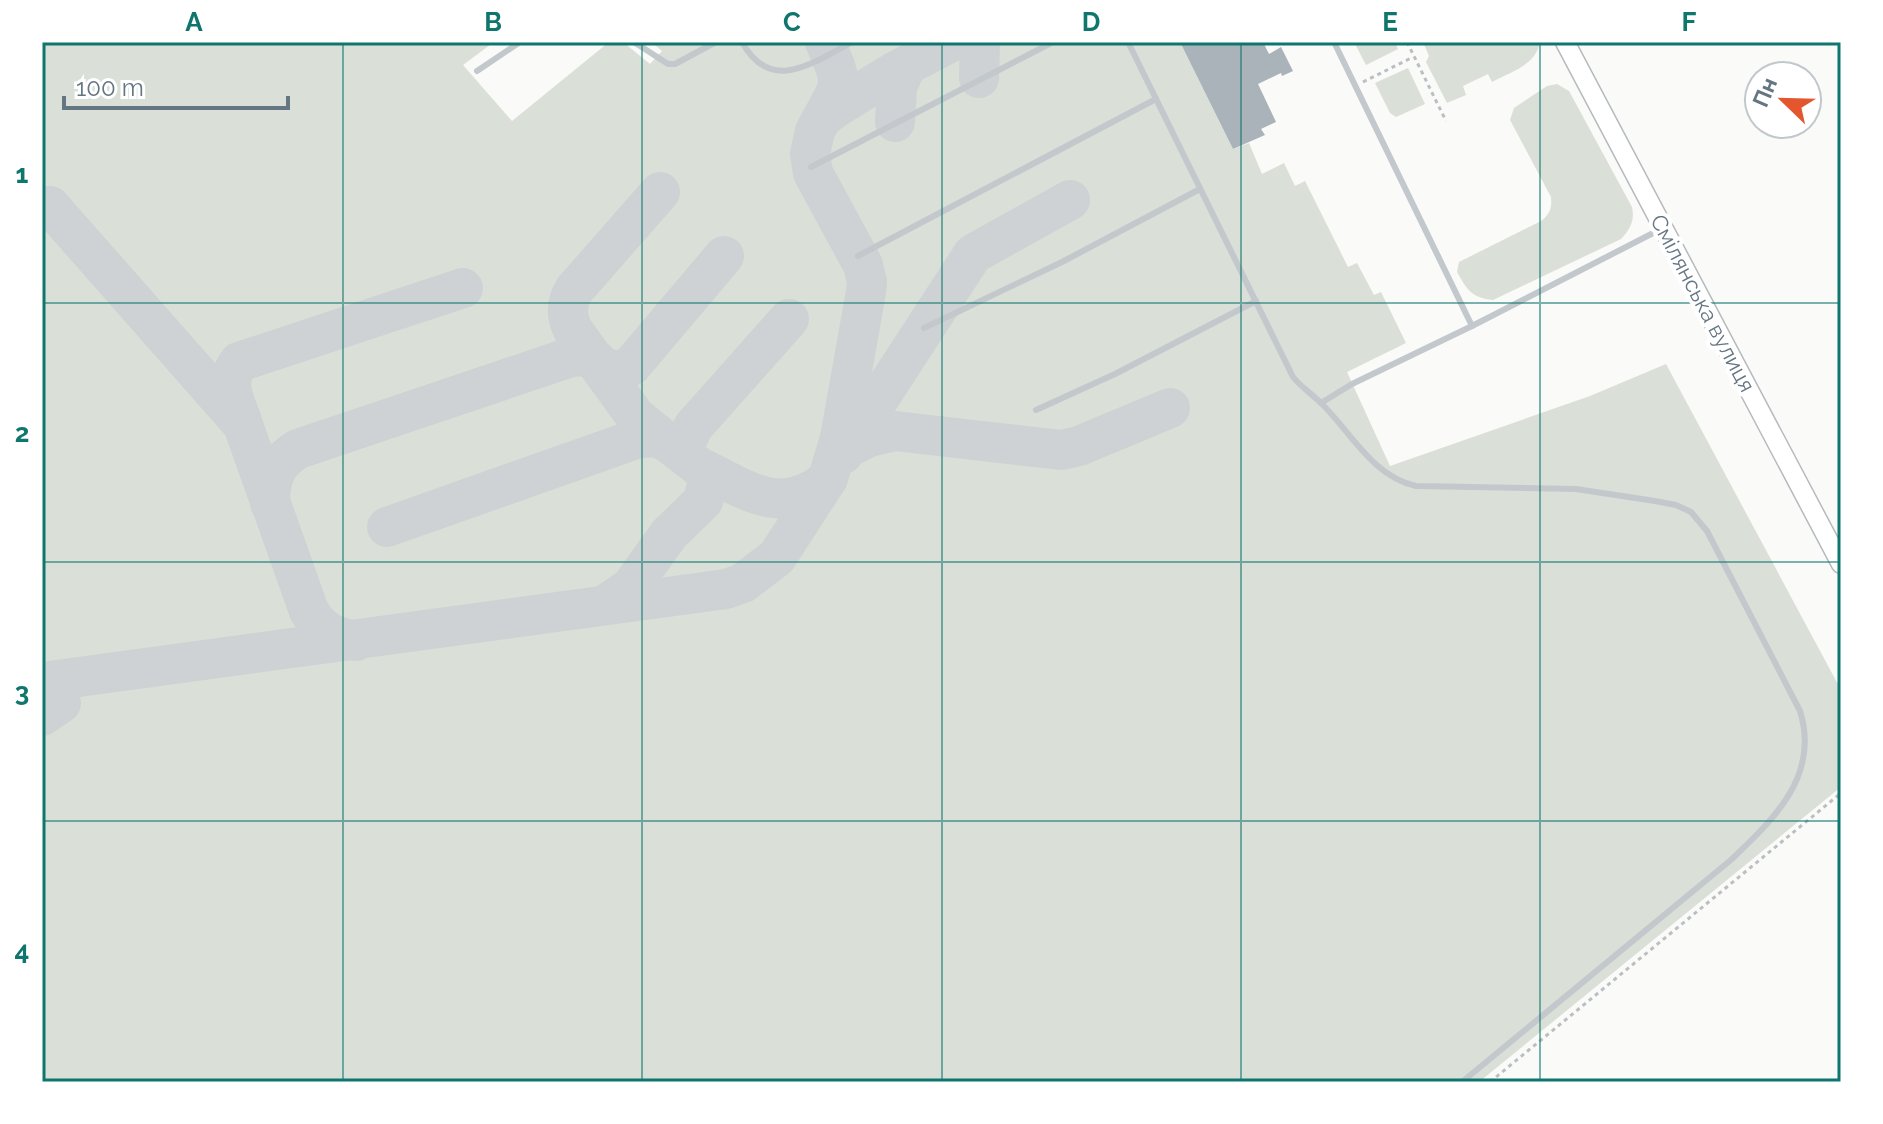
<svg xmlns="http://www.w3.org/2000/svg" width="1883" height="1124" font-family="Raleway,sans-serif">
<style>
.green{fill:#dadfd7}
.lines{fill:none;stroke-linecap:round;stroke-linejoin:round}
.taxiway{stroke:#ced2d4;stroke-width:40}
.building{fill:#aab3b9}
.primary-casing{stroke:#b5babe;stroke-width:21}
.path{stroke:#bbbfc2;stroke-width:3;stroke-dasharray:4 4;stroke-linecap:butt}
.service{stroke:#c3c8cc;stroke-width:6}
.primary{stroke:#fff;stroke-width:18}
.grid{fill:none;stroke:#0f766e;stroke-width:2;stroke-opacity:0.55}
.labels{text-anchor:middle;stroke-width:8;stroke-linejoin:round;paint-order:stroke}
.street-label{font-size:22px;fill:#657683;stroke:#fff}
.neatline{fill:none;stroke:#0f766e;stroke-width:3}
.grid-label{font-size:26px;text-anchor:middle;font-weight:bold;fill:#0f766e}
</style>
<rect width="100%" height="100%" fill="#fafaf8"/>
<!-- green -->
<g class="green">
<polygon points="42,42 494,42 463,65 512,121 609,42 623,42 650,64 662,51 651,42 1180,42 1233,149 1249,143 1262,174 1284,163 1295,186 1305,181 1348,267 1357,263 1374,295 1381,292 1406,343 1347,372 1390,466 1590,396 1666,364 1841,690 1841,787 1479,1082 42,1082"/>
<polygon points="1354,42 1395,42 1398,49 1366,65"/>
<path d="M1423,42H1540C1536,65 1511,72 1492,82L1488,74L1463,86L1466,95L1447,103L1426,62L1429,56Z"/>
<polygon points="1408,68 1425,104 1396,117 1390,113 1375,83"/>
<path d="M1557,84L1569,91L1632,207C1635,221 1630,229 1621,239L1493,300C1472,298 1467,290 1457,272L1459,262L1541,221C1550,214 1552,208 1551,197L1510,120L1514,108L1547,86Z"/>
</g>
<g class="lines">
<!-- taxiway -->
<g class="taxiway">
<polyline points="979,78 980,42"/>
<path d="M822,118C844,80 842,82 825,42"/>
<polyline points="895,122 897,87 906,66"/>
<path d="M50,206L243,425L309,611C320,630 333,637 356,641"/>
<polyline points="601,367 618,371 631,366 724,256"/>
<path d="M242,421C234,400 224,381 239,362L463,288"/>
<polyline points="847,448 869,437 895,431 1061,450 1079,446 1170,408"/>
<polyline points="843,454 973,254 1070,200"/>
<polyline points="687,456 685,445 693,427 789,319"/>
<path d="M706,470C749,492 783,516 827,480"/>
<path d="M270,503C270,478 276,462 298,449L571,357L585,356L597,361"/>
<path d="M387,527L639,438L657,437L667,442L635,416L573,330C566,316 566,303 574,290L660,192"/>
<polyline points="605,605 631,587 669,534 703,501 707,485 707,473 667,442"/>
<polyline points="42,682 726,589 743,583 777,557 828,478 840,438 866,292 867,282 863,265 813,173 810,154 815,131 822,118 837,107 894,72 951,42"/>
<polyline points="42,716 61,703"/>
</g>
</g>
<!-- building -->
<polygon class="building" points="1180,42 1263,42 1269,54 1281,47 1293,71 1282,76 1281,73 1258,84 1276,122 1261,129 1265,135 1233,149"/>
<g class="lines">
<!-- primary casing -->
<g class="primary-casing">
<polyline id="primary" points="1565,42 1841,564"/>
</g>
<!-- path -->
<g class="path">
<polyline points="1407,42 1446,121"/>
<polyline points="1363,82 1413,57"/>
<polyline points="1490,1082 1841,793"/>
</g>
<!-- service -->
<g class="service">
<polyline points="634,42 668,64 675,64 716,42"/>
<path d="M742,42C771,95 814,62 852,42"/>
<path d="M1128,42L1293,377C1301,387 1312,394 1321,403C1351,432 1372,476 1416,486L1576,489L1655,501L1676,505L1691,512L1707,531L1800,711C1820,775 1775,818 1732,859L1462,1082"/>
<polyline points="1334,42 1472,326 1661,229"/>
<polyline points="477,71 520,42"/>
<polyline points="811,167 1053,42"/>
<polyline points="858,256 1156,99"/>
<polyline points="924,328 1062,262 1200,189"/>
<polyline points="1321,403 1352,384 1472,326"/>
<polyline points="1036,410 1115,374 1256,301"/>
</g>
<!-- primary -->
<use href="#primary" class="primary"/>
</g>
<!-- grid -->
<path class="grid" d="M343,42V1082M642,42V1082M942,42V1082M1241,42V1082M1540,42V1082M42,303H1841M42,562H1841M42,821H1841"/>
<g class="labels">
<!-- street labels -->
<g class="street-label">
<text transform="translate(1703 303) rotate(62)" y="8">Смілянська вулиця</text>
</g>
</g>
<!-- border -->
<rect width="1883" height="1124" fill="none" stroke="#ffffff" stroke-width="88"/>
<!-- north arrow -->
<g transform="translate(1783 100) rotate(293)"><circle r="38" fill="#ffffff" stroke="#c1c8cd" stroke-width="2"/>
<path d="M0-6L14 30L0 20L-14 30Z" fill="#e4572e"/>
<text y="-12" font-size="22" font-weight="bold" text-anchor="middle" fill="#657683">Пн</text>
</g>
<!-- scale -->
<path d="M64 96v12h224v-12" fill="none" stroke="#657683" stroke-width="4"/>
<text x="76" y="96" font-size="24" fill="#657683" stroke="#ffffff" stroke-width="6" paint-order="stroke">100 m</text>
<rect x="44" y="44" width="1795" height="1036" class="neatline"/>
<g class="grid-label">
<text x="194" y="31">A</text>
<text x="493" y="31">B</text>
<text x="792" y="31">C</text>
<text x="1091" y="31">D</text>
<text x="1390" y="31">E</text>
<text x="1689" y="31">F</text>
<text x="22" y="183">1</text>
<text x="22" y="442">2</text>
<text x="22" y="701">3</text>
<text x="22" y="960">4</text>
</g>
</svg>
